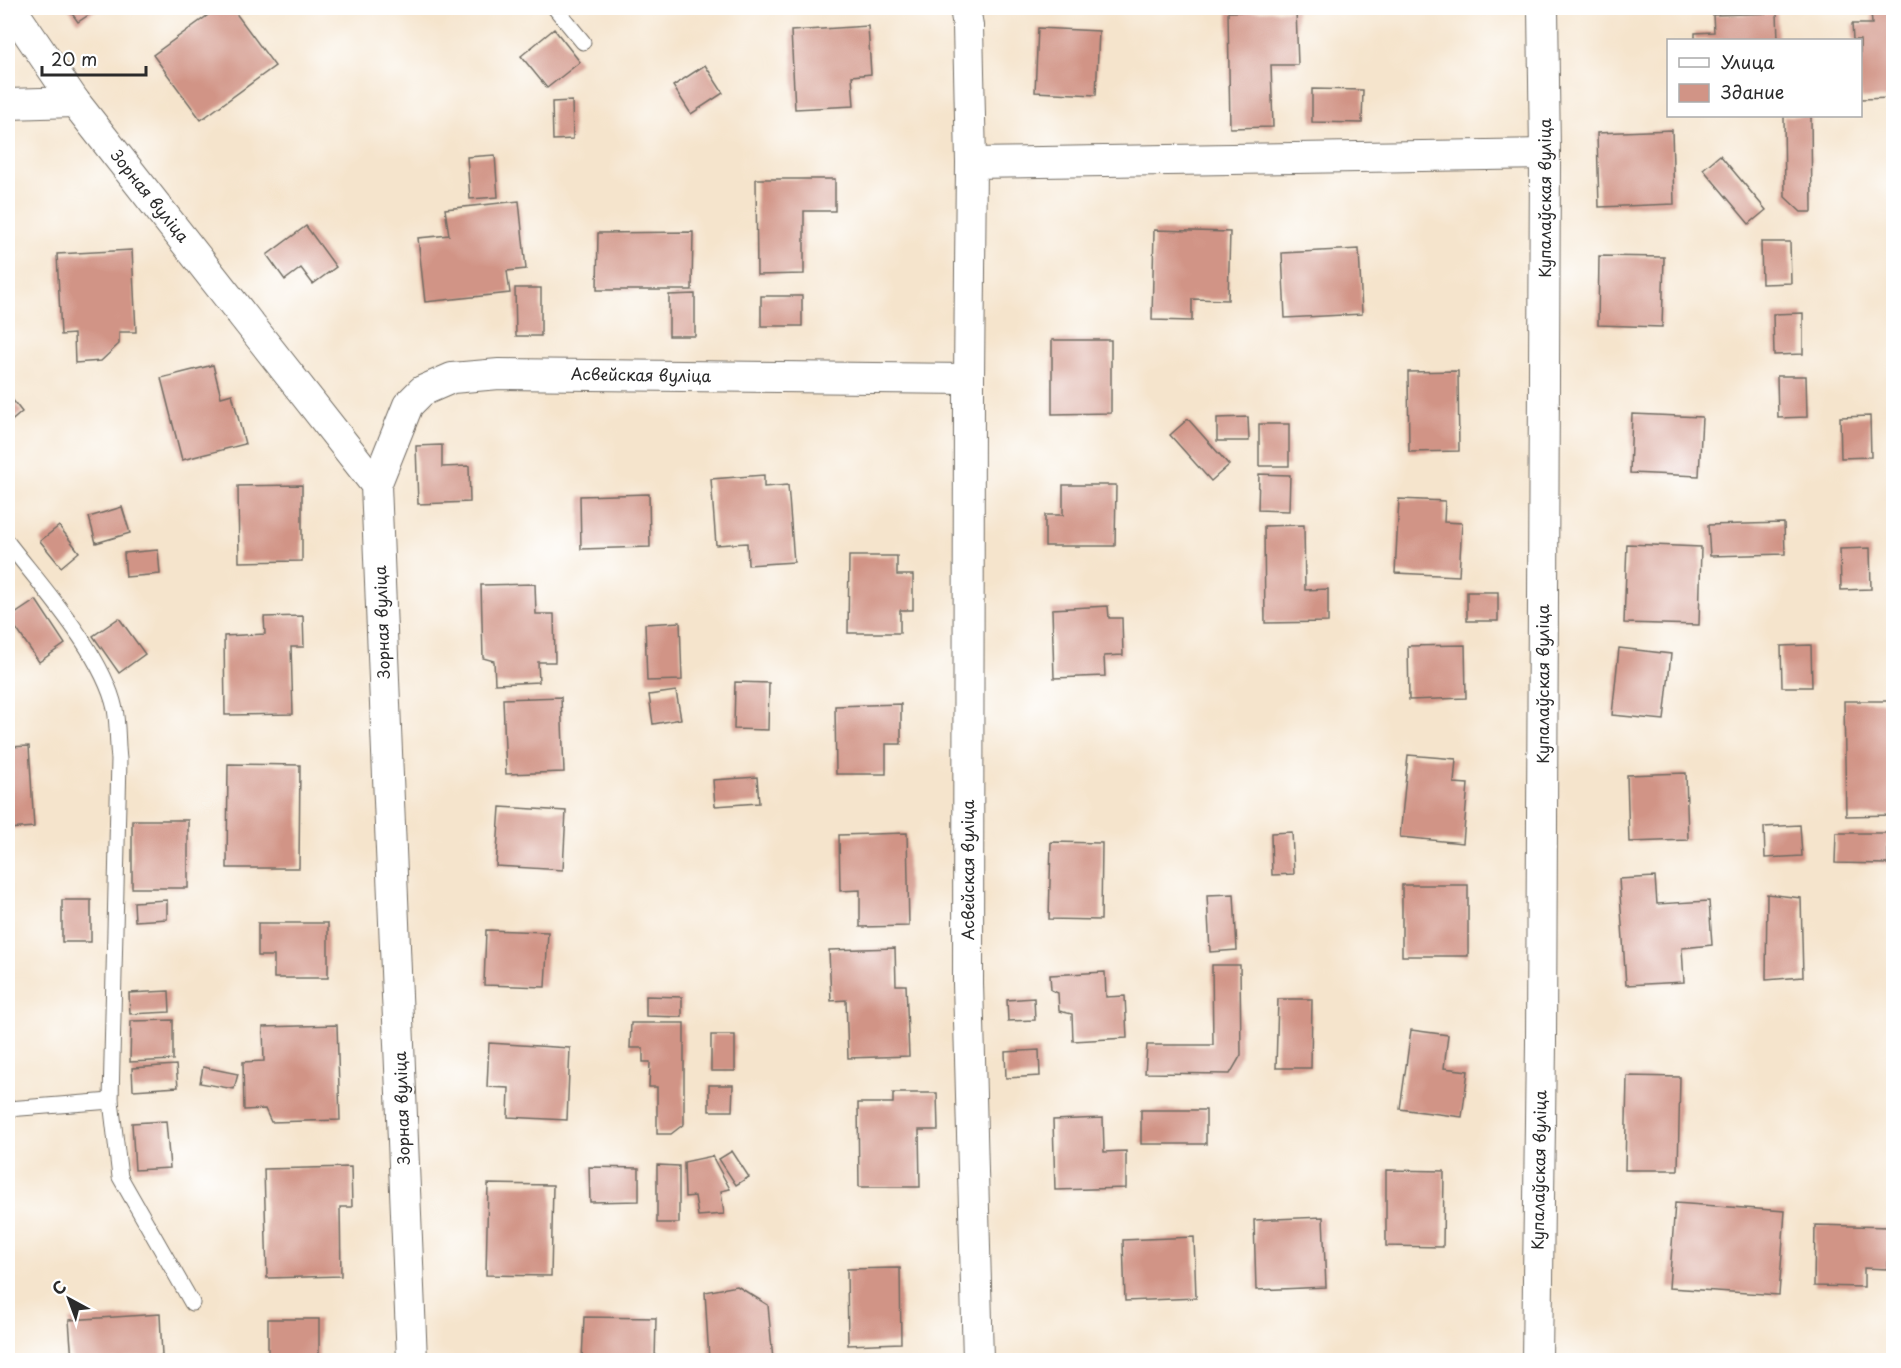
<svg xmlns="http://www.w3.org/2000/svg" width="1901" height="1368" font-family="'Playpen Sans',sans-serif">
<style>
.building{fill:#d19486}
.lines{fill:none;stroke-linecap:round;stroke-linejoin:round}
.lane-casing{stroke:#726c63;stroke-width:17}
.street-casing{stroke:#726c63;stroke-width:32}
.lane{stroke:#fff;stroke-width:15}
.street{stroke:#fff;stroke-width:30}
.labels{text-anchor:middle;stroke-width:4.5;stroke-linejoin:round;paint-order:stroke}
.street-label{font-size:16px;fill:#2b2b2b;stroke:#fff}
</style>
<rect width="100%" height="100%" fill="#fff"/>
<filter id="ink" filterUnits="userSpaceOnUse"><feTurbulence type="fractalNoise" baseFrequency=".0167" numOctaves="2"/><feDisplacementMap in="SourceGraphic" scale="12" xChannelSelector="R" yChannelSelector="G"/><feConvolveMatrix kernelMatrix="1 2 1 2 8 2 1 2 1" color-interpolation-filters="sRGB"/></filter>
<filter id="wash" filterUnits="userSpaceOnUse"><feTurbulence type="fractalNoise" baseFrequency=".008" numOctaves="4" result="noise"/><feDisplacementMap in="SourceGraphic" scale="24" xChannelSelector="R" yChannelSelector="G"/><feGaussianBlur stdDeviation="1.35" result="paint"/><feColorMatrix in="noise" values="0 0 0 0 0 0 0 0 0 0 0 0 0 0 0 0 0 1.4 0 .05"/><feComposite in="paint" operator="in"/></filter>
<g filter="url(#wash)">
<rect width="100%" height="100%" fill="#f5e4cc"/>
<g id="blocks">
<!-- building -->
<g class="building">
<polygon points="68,8 99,8 78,22"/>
<polygon points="218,8 232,8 275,66 201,120 153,55"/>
<polygon points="1296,10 1298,65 1271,65 1273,127 1230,128 1228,12"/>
<polygon points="1894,10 1893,98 1860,99 1860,40 1853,40 1852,24 1872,24 1871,11"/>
<polygon points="1777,13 1778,40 1695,40 1695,33 1714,32 1713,15"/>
<polygon points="868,26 871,74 852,76 854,106 795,109 791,31"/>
<polygon points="1038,28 1099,31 1096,95 1035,92"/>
<polygon points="554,29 580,62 547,88 521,56"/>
<polygon points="705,65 723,93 691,114 673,86"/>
<polygon points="1312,89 1363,90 1362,123 1312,122"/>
<polygon points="572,101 573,139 553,140 552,102"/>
<polygon points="1784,116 1811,116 1812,212 1801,212 1785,197"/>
<polygon points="1672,130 1674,204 1599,207 1597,133"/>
<polygon points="495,155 498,197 470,199 467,157"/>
<polygon points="1720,155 1766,210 1749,224 1703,169"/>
<polygon points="756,179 835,179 835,211 804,211 804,274 757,275"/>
<polygon points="519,201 526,269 507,271 510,293 425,302 418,238 449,235 445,209"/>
<polygon points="306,226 336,267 313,284 301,268 285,280 267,255"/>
<polygon points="1154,230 1230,232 1228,300 1192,299 1192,321 1152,320"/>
<polygon points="693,232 692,290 597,290 598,233"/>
<polygon points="1761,242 1790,242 1791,283 1762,284"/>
<polygon points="1359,249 1362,314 1285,318 1282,253"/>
<polygon points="132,250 136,332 119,332 119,344 101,361 75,363 74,334 61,335 57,254"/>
<polygon points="1599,256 1664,257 1662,327 1598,325"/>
<polygon points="515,288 541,288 541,336 516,336"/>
<polygon points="695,294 695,336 669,336 669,295"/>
<rect x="761" y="296" width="41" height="30"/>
<polygon points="1803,313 1803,354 1774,355 1773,314"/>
<polygon points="1052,340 1111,340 1111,413 1052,414"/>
<polygon points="213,365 221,397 232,394 245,444 182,460 161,378"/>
<polygon points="1458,371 1459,451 1409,452 1408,372"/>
<polygon points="1777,376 1806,376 1807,417 1778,418"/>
<polygon points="8,394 22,412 8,424"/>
<polygon points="1632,414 1702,417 1699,476 1630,473"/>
<polygon points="1870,416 1871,457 1841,458 1840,417"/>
<polygon points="1248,417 1249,441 1217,441 1217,418"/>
<polygon points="1188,419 1229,465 1211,481 1170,435"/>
<rect x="1259" y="424" width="30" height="42"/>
<polygon points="442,445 442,467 469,466 470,502 418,504 416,446"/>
<polygon points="1259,474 1290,475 1289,511 1258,510"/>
<polygon points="764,475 764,487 788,485 794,562 748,565 747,543 716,545 711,479"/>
<polygon points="302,485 302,561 239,562 238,486"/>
<polygon points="1063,485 1116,485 1115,546 1045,546 1045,515 1063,515"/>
<polygon points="649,494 650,547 581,549 580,496"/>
<polygon points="1399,499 1445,501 1444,522 1462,523 1459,576 1395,573"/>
<polygon points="122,507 130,533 96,543 89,517"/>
<polygon points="1784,523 1785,554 1710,556 1708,525"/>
<polygon points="1304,525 1305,590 1328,589 1328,622 1265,623 1264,526"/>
<polygon points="59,526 79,552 61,567 40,541"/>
<polygon points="1627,544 1701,547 1699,625 1624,623"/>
<polygon points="1870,548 1871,589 1841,590 1840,549"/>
<polygon points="158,550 160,574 126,577 124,553"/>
<polygon points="849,556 897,556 897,575 913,575 913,610 900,610 900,633 848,633"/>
<polygon points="535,584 536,614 554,614 555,662 538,662 539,682 495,684 494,661 483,658 481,585"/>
<rect x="1467" y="592" width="31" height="29"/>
<polygon points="36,600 65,644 39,662 9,618"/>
<polygon points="1108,606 1109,618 1122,618 1123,655 1104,656 1105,676 1054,678 1052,609"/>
<polygon points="303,616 304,647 291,647 293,714 225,715 224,636 265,634 264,617"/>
<polygon points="119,618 145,654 119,673 93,636"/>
<polygon points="680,622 682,680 647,681 645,624"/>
<polygon points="1465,645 1466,698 1409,700 1408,646"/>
<polygon points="1811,645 1812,687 1782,687 1781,646"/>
<polygon points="1619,648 1671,654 1664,720 1612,715"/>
<polygon points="735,682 769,683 768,730 734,729"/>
<polygon points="676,691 681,719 653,724 649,695"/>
<polygon points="561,697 564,772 506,774 503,699"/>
<polygon points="1844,701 1894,701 1894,815 1846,816"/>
<polygon points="901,704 901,744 886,744 886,774 836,774 835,706"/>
<polygon points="29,746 34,827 8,829 8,747"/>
<polygon points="1408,755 1456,759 1454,783 1468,784 1463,843 1400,837"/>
<polygon points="228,764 300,765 299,868 227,868"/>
<polygon points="1686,773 1688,840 1629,842 1627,775"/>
<polygon points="757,777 759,803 715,806 713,780"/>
<polygon points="500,807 566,811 563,870 496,866"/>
<rect x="132" y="820" width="56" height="68"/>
<polygon points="1800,825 1802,856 1765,858 1764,827"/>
<polygon points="1292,832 1294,874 1272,875 1271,833"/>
<polygon points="907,833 909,926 860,927 860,890 840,891 839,835"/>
<polygon points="1836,833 1888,833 1888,864 1835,863"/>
<polygon points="1051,842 1102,843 1101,920 1049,919"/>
<polygon points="1655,877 1657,904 1709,901 1712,945 1682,948 1684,982 1626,985 1619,879"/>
<rect x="1402" y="885" width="66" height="71"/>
<polygon points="1234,894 1237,950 1210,952 1207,895"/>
<polygon points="1767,894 1801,898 1803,977 1766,980"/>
<rect x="62" y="900" width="29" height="42"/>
<polygon points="167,900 167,919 135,921 134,902"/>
<polygon points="258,923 328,923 328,978 274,978 274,956 258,956"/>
<polygon points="486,930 548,932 545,987 484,985"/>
<polygon points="895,948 896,985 906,985 909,1056 848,1058 846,1000 831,1001 829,950"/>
<polygon points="1212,965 1240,965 1241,1055 1230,1074 1145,1073 1147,1045 1213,1045"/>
<polygon points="1105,972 1106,997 1125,996 1127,1038 1073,1041 1072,1014 1059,1011 1058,993 1051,990 1050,975"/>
<polygon points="169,991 170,1012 130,1014 129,993"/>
<polygon points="646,996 682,997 682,1017 646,1016"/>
<polygon points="1034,998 1035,1020 1008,1021 1007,1000"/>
<polygon points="1278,999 1312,999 1311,1068 1276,1068"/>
<polygon points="173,1020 173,1060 130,1062 131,1021"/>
<polygon points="631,1023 684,1023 684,1124 671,1134 657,1134 657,1087 649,1087 650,1062 643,1062 643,1048 630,1048"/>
<polygon points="337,1025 340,1120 271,1122 265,1109 244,1110 243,1062 264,1061 263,1027"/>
<polygon points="1411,1030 1448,1035 1444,1068 1468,1071 1462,1117 1400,1109"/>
<rect x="711" y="1035" width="24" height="36"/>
<polygon points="489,1043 570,1048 567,1120 508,1117 509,1088 487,1087"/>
<polygon points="1039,1050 1040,1076 1006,1078 1005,1052"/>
<polygon points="176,1065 178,1087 133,1090 132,1068"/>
<polygon points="203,1067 238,1074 234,1089 200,1083"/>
<polygon points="1627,1076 1680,1077 1678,1170 1625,1170"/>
<polygon points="709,1085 733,1085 732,1111 709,1111"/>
<polygon points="893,1093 937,1093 938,1130 919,1130 920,1187 859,1187 858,1103 893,1103"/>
<rect x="1141" y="1110" width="65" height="34"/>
<polygon points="1103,1118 1104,1152 1126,1151 1126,1188 1055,1190 1053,1120"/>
<polygon points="166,1121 170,1168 135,1170 132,1123"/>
<polygon points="732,1151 749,1177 736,1185 719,1159"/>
<polygon points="712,1156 730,1189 721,1191 724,1214 698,1216 695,1196 685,1197 684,1162"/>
<polygon points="657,1165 679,1166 679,1223 657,1223"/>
<polygon points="351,1167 352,1207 340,1207 341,1276 267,1278 264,1169"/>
<polygon points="589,1167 639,1168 639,1201 590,1202"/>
<polygon points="1386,1170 1444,1171 1443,1247 1386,1246"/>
<polygon points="488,1184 553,1185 551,1276 486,1275"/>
<polygon points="1675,1203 1785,1211 1779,1295 1669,1288"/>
<polygon points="1323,1217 1326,1287 1256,1290 1254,1220"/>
<polygon points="1815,1225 1889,1227 1888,1269 1864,1268 1864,1287 1814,1286"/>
<polygon points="1194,1237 1196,1298 1125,1301 1123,1240"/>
<polygon points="900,1268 901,1343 848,1345 847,1269"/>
<polygon points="737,1286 768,1305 773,1360 709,1360 705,1292"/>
<polygon points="160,1314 162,1356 125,1358 125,1360 72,1360 69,1320"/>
<polygon points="584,1317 656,1318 655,1360 582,1360"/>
<rect x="268" y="1319" width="51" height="41"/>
</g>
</g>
</g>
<g filter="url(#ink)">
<use href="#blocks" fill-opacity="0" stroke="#726c63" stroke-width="1.5"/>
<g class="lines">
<!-- lane casing -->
<g class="lane-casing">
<g id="lane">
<polyline points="555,8 583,42"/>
<path d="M8,543C42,587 103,654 115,709C118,725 117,743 119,759L111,1101L120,1177L192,1303"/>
<polyline points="8,1109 111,1101"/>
</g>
</g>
<!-- street casing -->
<g class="street-casing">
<g id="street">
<polyline points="11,8 75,102 376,485 412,1360"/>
<polyline points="965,8 968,26 971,163 969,379 968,983 978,1360"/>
<polyline points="8,104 75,102"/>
<polyline points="971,163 1545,154"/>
<polyline points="376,485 408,405 422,391 452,378 499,374 969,379"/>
<polyline points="1537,1360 1541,1042 1545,154 1543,8"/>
</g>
</g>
<!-- lane -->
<use href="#lane" class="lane"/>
<!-- street -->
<use href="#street" class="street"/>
</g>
</g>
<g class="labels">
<!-- street labels -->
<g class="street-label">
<text transform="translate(150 196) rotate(51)" y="6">Зорная вуліца</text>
<text transform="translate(1545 198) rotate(-90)" y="6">Купалаўская вуліца</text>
<text transform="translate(641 375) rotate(1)" y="6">Асвейская вуліца</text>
<text transform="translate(382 622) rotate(-92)" y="6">Зорная вуліца</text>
<text transform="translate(1543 684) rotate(-90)" y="6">Купалаўская вуліца</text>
<text transform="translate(968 870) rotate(-90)" y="6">Асвейская вуліца</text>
<text transform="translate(402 1108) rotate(-92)" y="6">Зорная вуліца</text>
<text transform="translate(1539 1170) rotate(-89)" y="6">Купалаўская вуліца</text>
</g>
</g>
<!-- margin -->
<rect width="1901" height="1368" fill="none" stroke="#fff" stroke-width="30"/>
<!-- legend -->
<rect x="1667" y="39" width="195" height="78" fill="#ffffff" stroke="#aaaaaa" stroke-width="1.5"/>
<rect x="1679" y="58" width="30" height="9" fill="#ffffff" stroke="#aaaaaa" stroke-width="1.5"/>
<text x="1721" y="69" font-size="18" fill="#2b2b2b">Улица</text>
<rect x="1679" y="84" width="30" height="18" fill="#d19486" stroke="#aaaaaa" stroke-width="1.5"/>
<text x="1721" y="99" font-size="18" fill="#2b2b2b">Здание</text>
<!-- north arrow -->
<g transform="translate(69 1299) rotate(319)" stroke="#ffffff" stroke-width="4.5" paint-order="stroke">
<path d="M0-4.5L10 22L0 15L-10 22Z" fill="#2b2b2b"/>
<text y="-9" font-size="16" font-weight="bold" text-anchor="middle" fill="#2b2b2b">С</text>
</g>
<!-- scale -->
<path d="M42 66v9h104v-9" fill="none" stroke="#2b2b2b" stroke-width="3"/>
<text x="51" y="66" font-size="18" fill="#2b2b2b" stroke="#ffffff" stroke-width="4.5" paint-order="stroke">20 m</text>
</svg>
